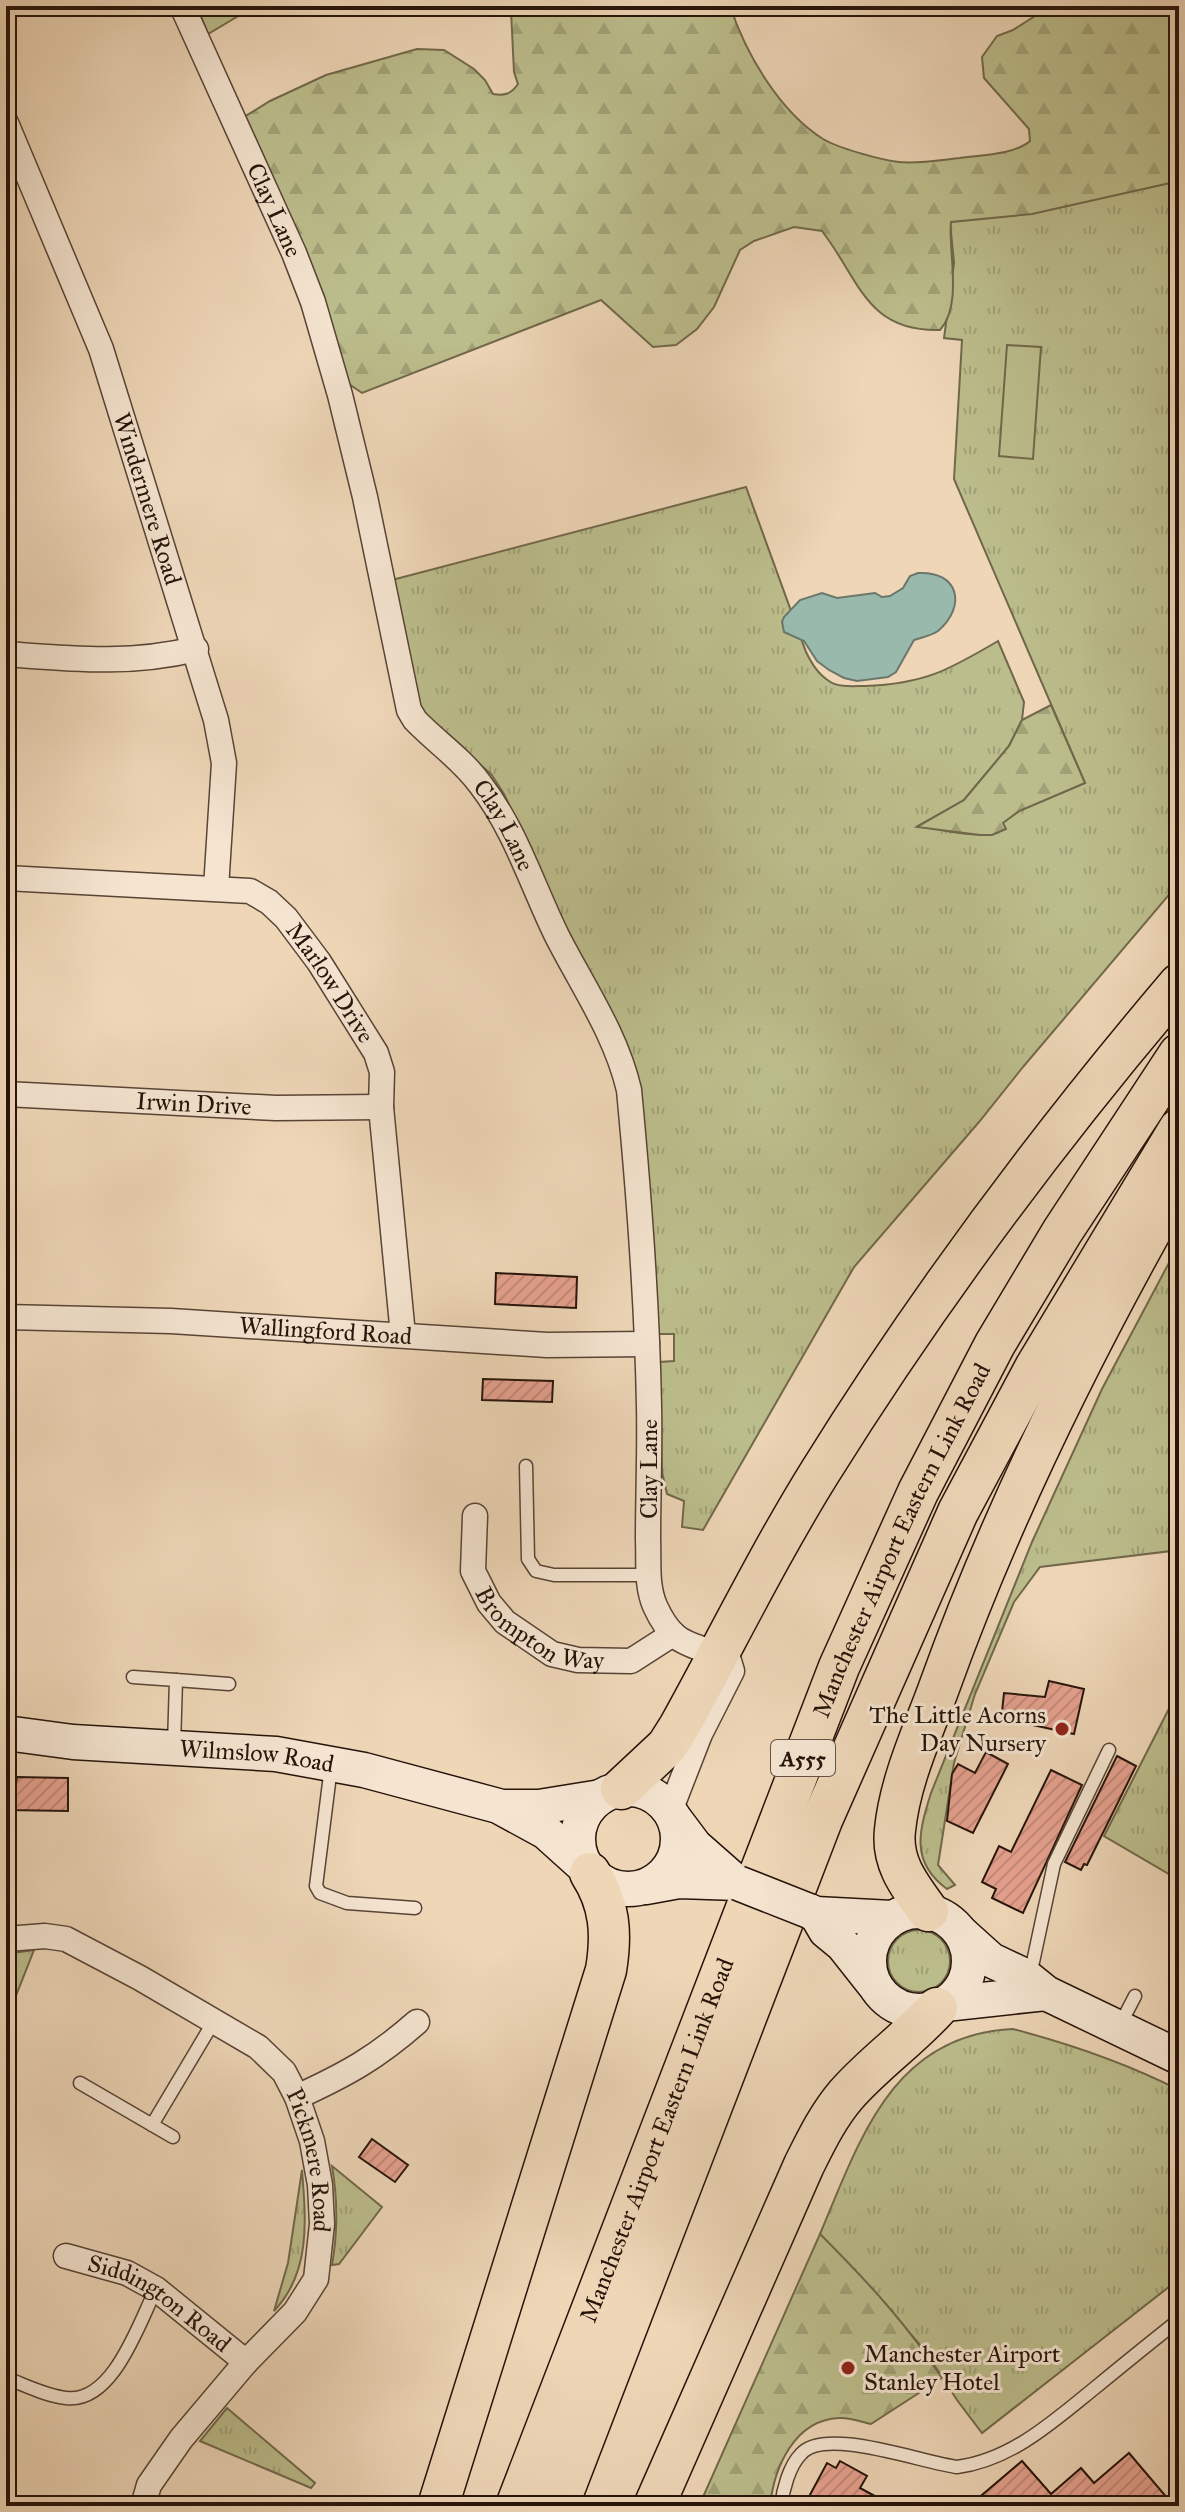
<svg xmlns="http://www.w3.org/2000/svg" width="1185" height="2512" font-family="'IM FELL Great Primer',serif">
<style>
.grass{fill:url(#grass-tufts);stroke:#71684b;stroke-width:2}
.forest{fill:url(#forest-firs);stroke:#71684b;stroke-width:2}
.park{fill:#bcbd8c;stroke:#71684b;stroke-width:2}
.water{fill:#99b9ac;stroke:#6b776b;stroke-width:2}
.building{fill:url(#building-hatch);stroke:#26140a;stroke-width:2}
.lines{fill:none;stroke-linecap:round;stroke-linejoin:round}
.service-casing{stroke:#584435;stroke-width:15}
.minor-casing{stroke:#584435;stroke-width:27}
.secondary-casing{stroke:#26140a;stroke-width:37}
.trunk-casing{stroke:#26140a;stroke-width:43}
.service{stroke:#f4e4d0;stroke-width:12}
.minor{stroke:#f4e4d0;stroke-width:24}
.secondary{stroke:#f4e4d0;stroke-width:34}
.trunk{stroke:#eed6b7;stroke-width:40}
.secondary-bridge-casing{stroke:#26140a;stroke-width:37;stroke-linecap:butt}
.secondary-bridge{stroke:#f4e4d0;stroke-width:34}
.poi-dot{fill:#8f2418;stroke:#f4e4d0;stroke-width:3}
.labels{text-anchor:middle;stroke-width:6;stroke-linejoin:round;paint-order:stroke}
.shield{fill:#f4e4d0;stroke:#645245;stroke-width:2}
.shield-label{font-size:22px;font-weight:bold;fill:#26140a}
.street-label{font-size:24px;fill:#26140a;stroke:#f4e4d0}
.poi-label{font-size:24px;fill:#26140a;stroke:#f4e4d0;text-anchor:end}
</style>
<defs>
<pattern id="grass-tufts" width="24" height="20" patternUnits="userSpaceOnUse" patternTransform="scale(2)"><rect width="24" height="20" fill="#bcbd8c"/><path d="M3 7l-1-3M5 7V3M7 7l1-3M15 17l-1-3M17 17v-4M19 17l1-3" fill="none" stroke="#a1a277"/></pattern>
<pattern id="forest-firs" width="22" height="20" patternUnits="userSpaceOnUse" patternTransform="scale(2)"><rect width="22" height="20" fill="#bcbd8c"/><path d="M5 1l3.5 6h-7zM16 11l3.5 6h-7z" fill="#a1a277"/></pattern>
<pattern id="building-hatch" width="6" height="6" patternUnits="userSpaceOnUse" patternTransform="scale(2)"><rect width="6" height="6" fill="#e6a18f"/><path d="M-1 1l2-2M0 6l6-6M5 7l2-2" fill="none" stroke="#c58a7a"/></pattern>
</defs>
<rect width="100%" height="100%" fill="#eed6b7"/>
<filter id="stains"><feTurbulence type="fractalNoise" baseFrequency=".0025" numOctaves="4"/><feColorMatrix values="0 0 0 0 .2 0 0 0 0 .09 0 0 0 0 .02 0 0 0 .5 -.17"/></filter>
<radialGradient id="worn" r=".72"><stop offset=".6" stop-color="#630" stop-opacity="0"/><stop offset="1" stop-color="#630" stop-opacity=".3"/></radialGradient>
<!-- grass -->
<g class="grass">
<polygon points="197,6 255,6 208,34"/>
<path d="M1179,181V883L1023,1067L979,1122L854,1267L703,1530L682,1527L684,1501L667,1494L662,1472L659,1362L674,1361V1334H656L655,1260L644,1153L583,963L504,794L491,774L421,715L392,580L746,487L806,652C812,664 818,674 829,681C838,688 855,686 865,686C924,684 949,670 998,641L1024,702L1022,720L1009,746L964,800L918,826C946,830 979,841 1005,829L1002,823L1019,811L1085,783L954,479L962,340L944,338L954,263L950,222C1028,215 1103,197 1179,181Z"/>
<path d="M1179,1244V1550L1040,1567L1014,1602L975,1694L954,1763L938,1865L955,1885L947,1889C910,1862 919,1831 931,1793L1032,1542L1102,1389Z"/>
<polygon points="1179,1689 1179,1880 1104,1836"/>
<circle cx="919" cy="1961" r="31"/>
<polygon points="34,1950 6,2021 6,1954"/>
<path d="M1013,2029C1070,2044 1126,2063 1179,2090V2279L982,2433L957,2400L924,2349L820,2234C860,2139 893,2034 1013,2029Z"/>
<path d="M332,2166L382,2207L339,2264L332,2265C338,2231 338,2201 332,2166Z"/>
<path d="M302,2170C306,2220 311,2272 274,2311L288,2263Z"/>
<polygon points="227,2408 315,2483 311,2488 200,2441"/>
</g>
<!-- forest -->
<g class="forest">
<path d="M514,6H730C746,54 779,111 823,139C838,148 881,160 899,162C918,164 941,160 960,158C980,155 1014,155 1030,141L1029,129L984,78L982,57L997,36L1013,30L1038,14L1044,6H1179V181L1032,214L951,222C948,251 963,305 940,330C866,332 860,280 822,231L794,227L754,241L740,250L714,307L697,329L676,345L653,347L601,300L362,393L349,384L244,117L270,101L326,75L417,49L444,50L474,69L485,80L493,94C505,96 511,94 518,84L514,72L511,10Z"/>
<polygon points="1051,705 1085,783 1019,811 1003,823 1006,829 992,835 980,835 917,827 964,800 1009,746 1022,720"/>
<path d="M820,2234C865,2279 908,2325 942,2378L871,2424C862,2422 849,2417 839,2418C794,2420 774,2468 770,2506H699Z"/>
</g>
<!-- park -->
<polygon class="park" points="1007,345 1041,347 1033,459 999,456"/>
<!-- water -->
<path class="water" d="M918,573C959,571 967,606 938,631C931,636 922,637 914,640L896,672L888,677L857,681L844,678L829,670L817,661L804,641L784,632L782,622L784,617L800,600L822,593L837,598L875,593L882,597L890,596L903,588L910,576Z"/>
<!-- building -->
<g class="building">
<polygon points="496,1273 577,1277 576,1308 495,1304"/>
<polygon points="483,1379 553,1381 552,1402 482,1400"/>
<polygon points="1049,1681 1084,1689 1074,1734 1028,1724 1001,1721 1004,1693 1045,1697"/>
<polygon points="986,1752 1008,1764 973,1833 947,1821 952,1774 958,1764 975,1773"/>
<polygon points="1117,1756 1136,1766 1087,1865 1084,1864 1081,1870 1065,1862"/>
<polygon points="1051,1770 1082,1785 1023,1913 992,1898 996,1889 982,1882 999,1846 1011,1852"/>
<polygon points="17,1777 68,1778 68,1811 6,1810 6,1783 16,1783"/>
<polygon points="372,2139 408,2165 395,2182 359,2157"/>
<polygon points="1129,2453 1174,2506 969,2506 1022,2461 1051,2494 1081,2468 1094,2483"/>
<polygon points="840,2461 867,2476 860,2488 893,2506 804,2506 827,2463 836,2468"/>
</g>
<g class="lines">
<!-- service casing -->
<g class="service-casing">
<g id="service">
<polyline points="526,1466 528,1559 536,1571 554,1575 649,1575"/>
<polyline points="133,1677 176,1680"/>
<polyline points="174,1745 176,1680 229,1684"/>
<polyline points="331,1767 316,1886 320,1893 347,1903 415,1908"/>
<polyline points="1027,1973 1033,1962 1054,1864 1109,1750"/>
<polyline points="1120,2025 1135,1996"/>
<polyline points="80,2083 173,2137"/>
<polyline points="152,2125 214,2021"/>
<path d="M6,2378C25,2385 46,2396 66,2398C113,2404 139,2323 156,2289"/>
<path d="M781,2506C783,2490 789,2466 801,2454C825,2426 923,2463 957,2467C1012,2460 1055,2420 1096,2387C1124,2364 1151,2342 1179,2320"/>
</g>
</g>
<!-- minor casing -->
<g class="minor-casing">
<g id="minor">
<path id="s1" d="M182,6L294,253L313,302L340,395L365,497L409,710L415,720C436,742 462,759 480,784C515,829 532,885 557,936C583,987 616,1034 629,1090C639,1195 647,1300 649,1406C650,1450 648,1495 648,1540C649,1562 646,1585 655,1606C676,1652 693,1640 729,1661L732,1671L700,1734L670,1811"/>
<path id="s2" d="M6,123L101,349L216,720L224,763L216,888"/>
<path d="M6,654C74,659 129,665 196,649"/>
<path id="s3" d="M6,878L250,891L269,902L286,918L319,962L376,1053L382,1072L381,1107L403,1335"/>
<path id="s4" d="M6,1094L276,1108L381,1107"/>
<path id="s5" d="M6,1317L171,1321L547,1345L647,1344"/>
<path id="s6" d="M475,1516L473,1571L489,1603L505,1622L552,1654L578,1660L631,1661L673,1634"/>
<path id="s7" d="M6,1939L45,1936L66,1939L140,1978L258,2047L284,2072L297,2097L312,2141L320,2185L322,2224L316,2279L295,2312L246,2362L181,2439L149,2485L143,2506"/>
<path d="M297,2097C347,2074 376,2058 417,2022"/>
<path id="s8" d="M66,2256L127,2273L156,2289L246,2362"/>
</g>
</g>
<!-- secondary casing -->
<g class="secondary-casing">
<g id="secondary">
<path id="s9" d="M6,1733L73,1742L276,1754L364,1770L502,1807H539L601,1797"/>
<circle cx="628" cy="1839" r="50"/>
<polyline points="502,1808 546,1832 586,1868"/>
<polyline points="674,1818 695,1846 737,1883"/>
<polyline points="646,1887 679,1881 738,1883"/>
<circle cx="919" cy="1961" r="50"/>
<polyline points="809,1911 816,1914 892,1918"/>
<polyline points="816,1914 826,1931 843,1945 873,1983"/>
<polyline points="961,1933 991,1960 1025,1976 1046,1993 1179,2057"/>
<polyline points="945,2004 1046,1993"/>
</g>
</g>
<!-- trunk casing -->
<g class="trunk-casing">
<g id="trunk">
<path d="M621,1789L667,1746L679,1727C726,1642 769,1554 820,1472C927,1300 1048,1138 1179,984"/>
<path d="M928,1911C910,1886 891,1863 895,1830C900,1780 923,1732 940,1685C1003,1510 1087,1342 1179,1181"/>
<path d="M438,2506L606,1970C612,1934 610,1904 590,1873"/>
<path id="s10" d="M516,2506L839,1667L918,1492L995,1344L1062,1232L1179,1054"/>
<polyline points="558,2506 822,1820 958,1512 1036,1366 1179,1129"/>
<path d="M654,2506L804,2165C816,2141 828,2116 846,2095C874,2063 909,2039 937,2008"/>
</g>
</g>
<!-- service -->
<use href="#service" class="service"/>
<!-- minor -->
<use href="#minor" class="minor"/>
<!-- secondary -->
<use href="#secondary" class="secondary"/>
<!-- trunk -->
<use href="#trunk" class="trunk"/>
<!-- secondary-bridge casing -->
<g class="secondary-bridge-casing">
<polyline id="secondary-bridge" points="738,1883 809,1911"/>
</g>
<!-- secondary-bridge -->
<use href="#secondary-bridge" class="secondary-bridge"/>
</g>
<!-- markers -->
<g class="poi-dot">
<circle cx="1062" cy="1729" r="8"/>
<circle cx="848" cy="2368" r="8"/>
</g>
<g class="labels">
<!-- shield labels -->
<rect class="shield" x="771" y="1740" width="64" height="36" rx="6"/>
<g class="shield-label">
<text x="803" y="1766">A555</text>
</g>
<!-- street labels -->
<g class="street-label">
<text dy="8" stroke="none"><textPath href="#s1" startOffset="224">Clay Lane</textPath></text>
<text dy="8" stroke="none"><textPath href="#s2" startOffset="402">Windermere Road</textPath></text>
<text dy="8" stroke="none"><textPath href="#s1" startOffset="894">Clay Lane</textPath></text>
<text dy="8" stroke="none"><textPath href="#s3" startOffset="368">Marlow Drive</textPath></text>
<text dy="8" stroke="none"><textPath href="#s4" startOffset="188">Irwin Drive</textPath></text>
<text dy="8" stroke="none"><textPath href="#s5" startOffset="320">Wallingford Road</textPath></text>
<text transform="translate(649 1469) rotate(-90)" y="8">Clay Lane</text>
<text dy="8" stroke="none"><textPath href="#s10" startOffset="1040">Manchester Airport Eastern Link Road</textPath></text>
<text dy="8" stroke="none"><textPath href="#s6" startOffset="150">Brompton Way</textPath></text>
<text dy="8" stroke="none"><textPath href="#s9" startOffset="252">Wilmslow Road</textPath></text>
<text dy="8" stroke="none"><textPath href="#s10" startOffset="392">Manchester Airport Eastern Link Road</textPath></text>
<text dy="8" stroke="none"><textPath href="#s7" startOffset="410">Pickmere Road</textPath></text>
<text dy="8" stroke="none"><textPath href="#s8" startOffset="106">Siddington Road</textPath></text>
</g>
<!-- poi labels -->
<g class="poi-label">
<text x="1046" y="1723">The Little Acorns<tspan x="1046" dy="28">Day Nursery</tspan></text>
<text x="864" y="2362" text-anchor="start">Manchester Airport<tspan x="864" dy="28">Stanley Hotel</tspan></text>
</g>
</g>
<!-- margin -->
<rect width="1185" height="2512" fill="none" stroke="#eed6b7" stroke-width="32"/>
<rect x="8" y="8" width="1169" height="2496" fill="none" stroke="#26140a" stroke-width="4"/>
<rect x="16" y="16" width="1153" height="2480" fill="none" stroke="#26140a" stroke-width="2"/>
<rect width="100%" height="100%" filter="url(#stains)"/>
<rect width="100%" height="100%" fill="url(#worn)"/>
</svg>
